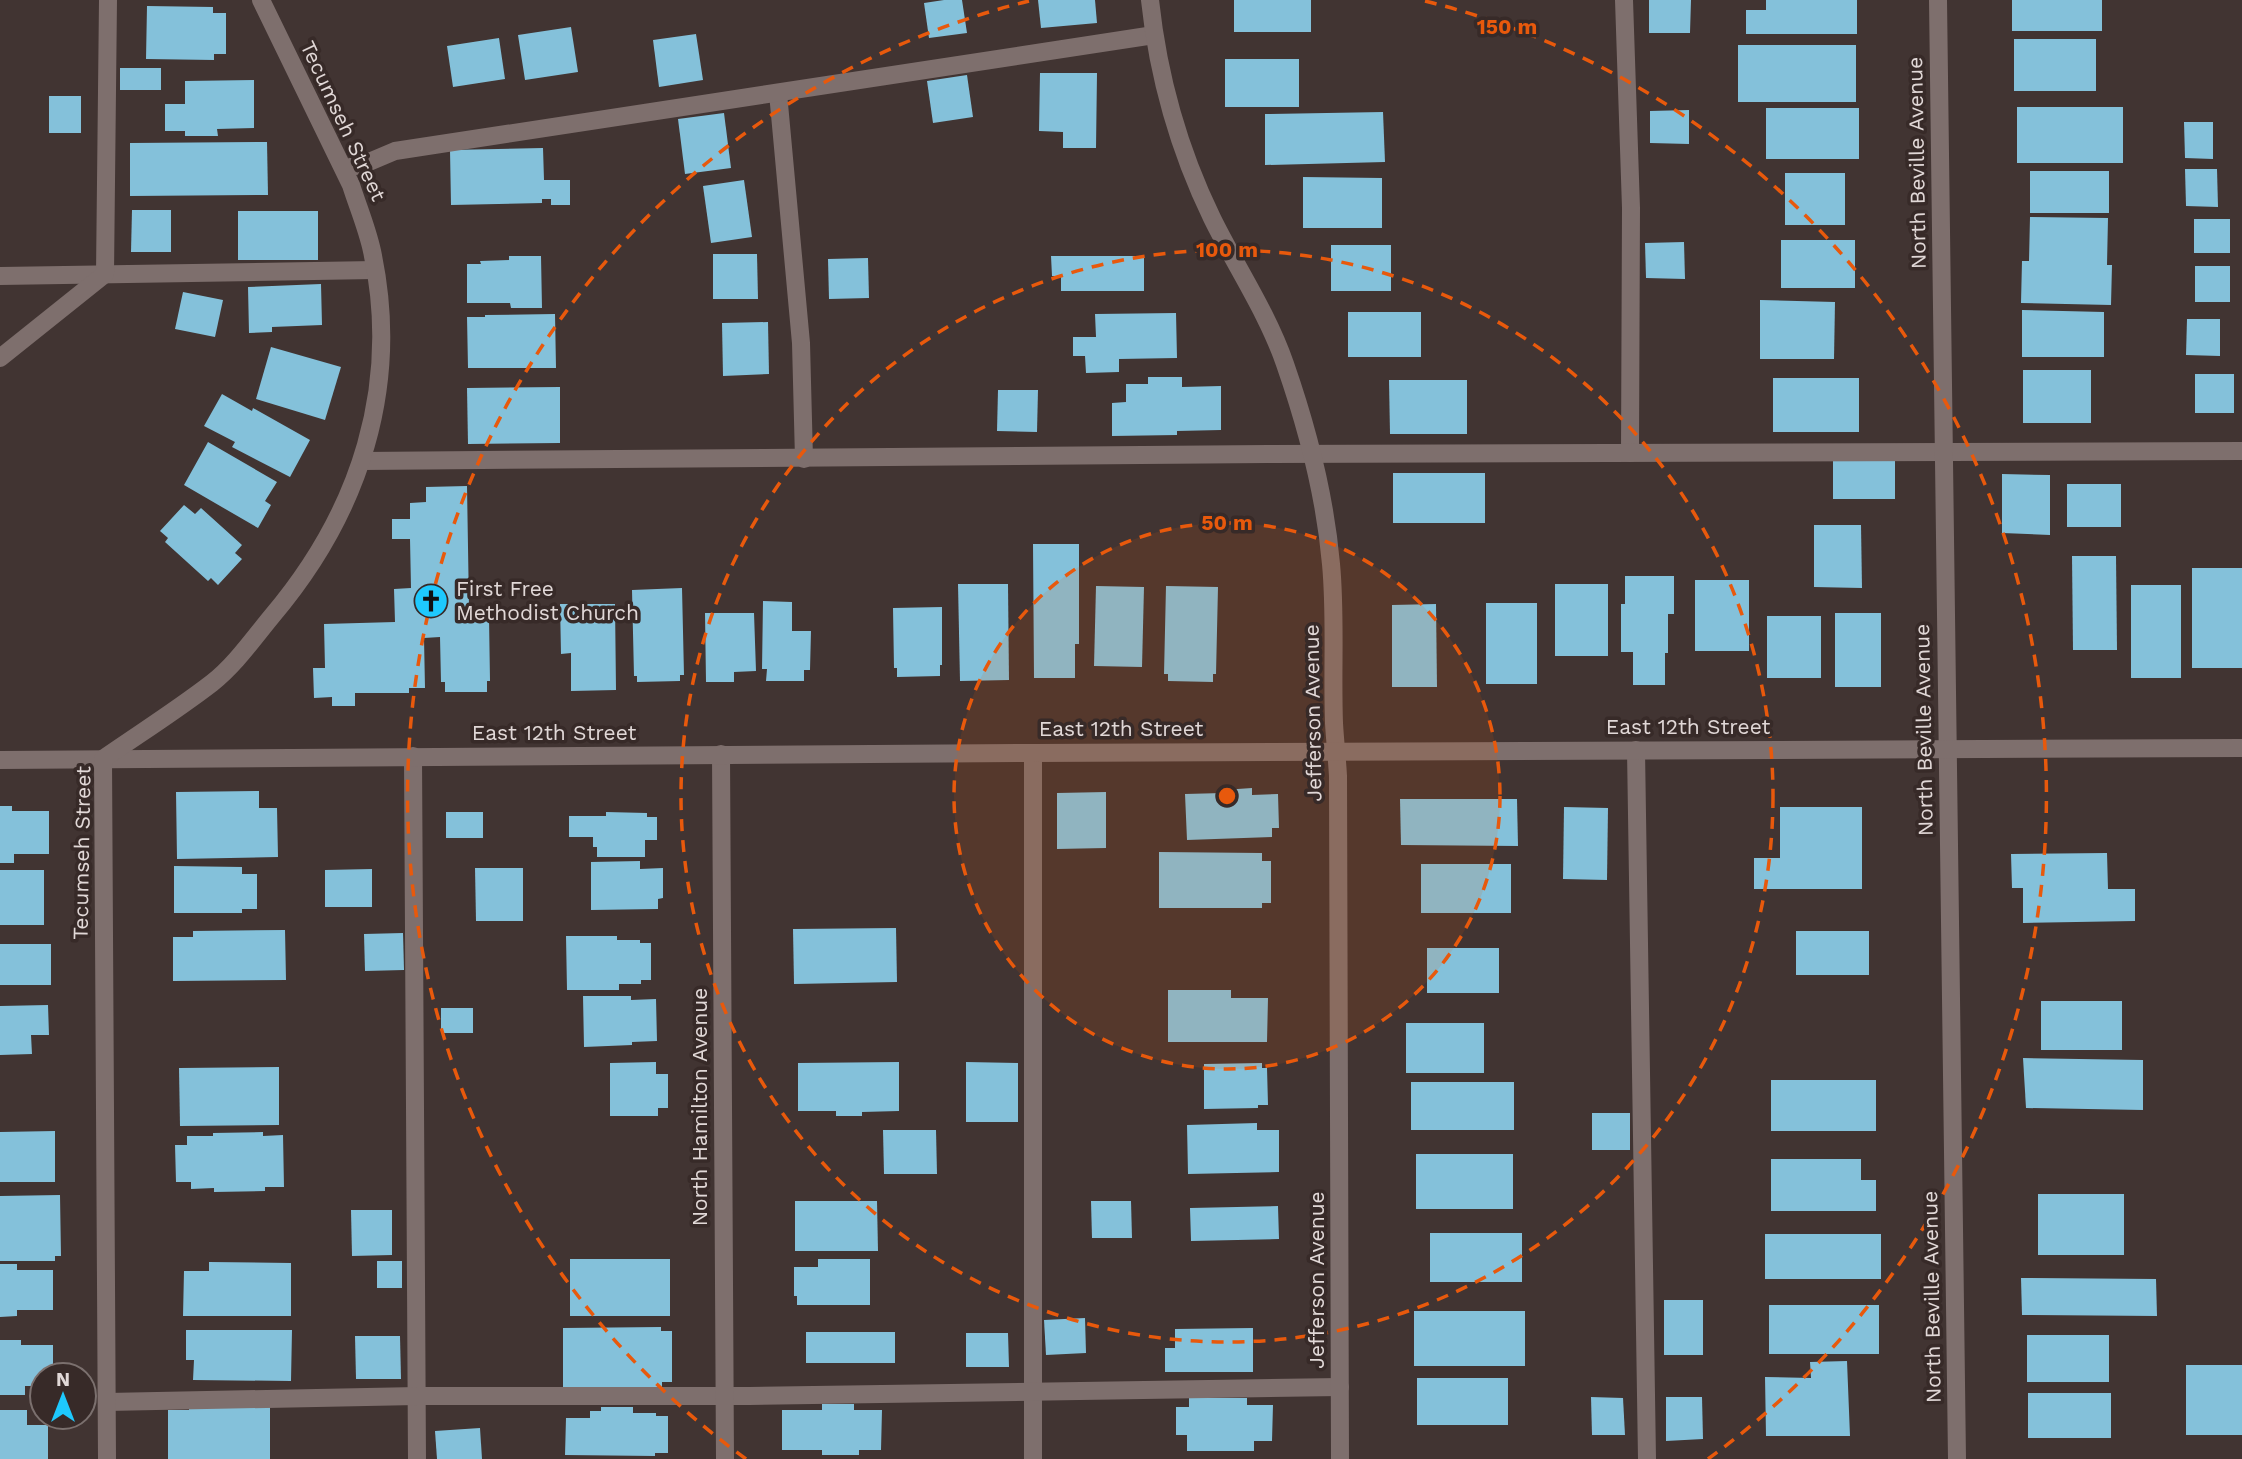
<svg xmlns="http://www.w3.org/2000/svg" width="2242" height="1459" font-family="'Work Sans',sans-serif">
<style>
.building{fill:#84c1da}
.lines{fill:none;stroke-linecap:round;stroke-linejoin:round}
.service{stroke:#7e6f6d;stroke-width:18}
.minor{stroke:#7e6f6d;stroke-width:18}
.ring{fill:none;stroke:#e8590c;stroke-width:3.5;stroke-dasharray:12 9}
.labels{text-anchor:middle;stroke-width:7;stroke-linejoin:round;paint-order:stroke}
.street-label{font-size:21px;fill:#e1d8d7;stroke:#372a28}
.poi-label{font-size:21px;fill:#e1d8d7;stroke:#372a28;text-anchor:start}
.centre{fill:#e8590c;stroke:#372a28;stroke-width:3.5}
.ring-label{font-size:21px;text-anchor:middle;font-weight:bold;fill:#e8590c;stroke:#372a28;stroke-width:7;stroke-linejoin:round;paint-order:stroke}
</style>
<rect width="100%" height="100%" fill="#413432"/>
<!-- building -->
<g class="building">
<polygon points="944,0 962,0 967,33 929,38 924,3"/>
<polygon points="1038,0 1095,0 1097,23 1041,28"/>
<rect x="1234" y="0" width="77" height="32"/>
<polygon points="1649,0 1691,0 1690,33 1649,33"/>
<polygon points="1766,0 1857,0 1857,34 1746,34 1746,10 1766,10"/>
<rect x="2012" y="0" width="90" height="31"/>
<polygon points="147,6 213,7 213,13 226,13 226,54 214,54 214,60 146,59"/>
<polygon points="571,27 578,72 525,80 518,35"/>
<polygon points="696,34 703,80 659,87 653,40"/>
<polygon points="499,38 505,79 453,87 447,46"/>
<rect x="2014" y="39" width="82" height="52"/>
<rect x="1738" y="45" width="118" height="57"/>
<rect x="1225" y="59" width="74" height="48"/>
<rect x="120" y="68" width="41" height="22"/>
<polygon points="1040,73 1097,73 1096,148 1063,148 1063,132 1039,131"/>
<polygon points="967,75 973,117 933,123 927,81"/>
<polygon points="254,80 254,128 217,129 218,136 185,136 185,131 165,131 165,104 185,104 185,81"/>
<rect x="49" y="96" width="32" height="37"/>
<rect x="2017" y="107" width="106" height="56"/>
<rect x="1766" y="108" width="93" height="51"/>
<polygon points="1689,110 1689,144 1650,143 1650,111"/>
<polygon points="1383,112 1385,162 1265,165 1265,114"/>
<polygon points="724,113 731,168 685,174 678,119"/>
<polygon points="2184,122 2213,122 2213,159 2185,158"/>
<polygon points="267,142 268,195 130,196 130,143"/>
<polygon points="543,148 544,180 570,180 570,205 551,205 551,199 542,199 542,203 451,205 450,150"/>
<polygon points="2185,169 2217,169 2218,207 2186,206"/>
<rect x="2030" y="171" width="79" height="42"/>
<rect x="1785" y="173" width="60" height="52"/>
<polygon points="1303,177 1382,178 1382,228 1303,228"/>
<polygon points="744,180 752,237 711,243 703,186"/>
<polygon points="132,210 171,210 171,252 131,252"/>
<rect x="238" y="211" width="80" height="49"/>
<polygon points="2030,217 2108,218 2107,265 2112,265 2111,305 2021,303 2022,261 2029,261"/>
<rect x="2194" y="219" width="36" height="34"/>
<rect x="1781" y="240" width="74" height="48"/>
<polygon points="1684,242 1685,279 1646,278 1645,243"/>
<rect x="1331" y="245" width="60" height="46"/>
<polygon points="713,254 757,254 758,299 713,299"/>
<polygon points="509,256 541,256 542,308 511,308 510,303 467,303 467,264 481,264 480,261 509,260"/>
<polygon points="1051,256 1144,256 1144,291 1061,291 1061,276 1052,276"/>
<polygon points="868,258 869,298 829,299 828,259"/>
<rect x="2195" y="266" width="35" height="36"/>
<polygon points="321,284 322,325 272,327 272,332 249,333 248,287"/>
<polygon points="183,292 223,300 215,337 175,329"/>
<polygon points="1760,300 1835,302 1834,359 1760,359"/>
<polygon points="2022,310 2104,312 2104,357 2022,357"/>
<rect x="1348" y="312" width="73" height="45"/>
<polygon points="1176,313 1177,358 1119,359 1119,372 1086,373 1085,356 1073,356 1073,337 1096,337 1095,314"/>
<polygon points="555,314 556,368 468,368 467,317 485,317 485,315"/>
<polygon points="2187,319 2220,319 2220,356 2186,355"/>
<polygon points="768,322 769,374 723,376 722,323"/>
<polygon points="271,347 341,367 325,420 256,399"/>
<rect x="2023" y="370" width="68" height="53"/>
<rect x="2195" y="374" width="39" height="39"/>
<polygon points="1148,377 1182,377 1182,387 1221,386 1221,430 1177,431 1177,435 1112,436 1112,403 1126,402 1126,384 1148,384"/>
<rect x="1773" y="378" width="86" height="54"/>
<polygon points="1389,380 1467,380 1467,434 1390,434"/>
<polygon points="560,387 560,443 468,444 467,388"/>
<polygon points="998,390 1038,390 1037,432 997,431"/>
<polygon points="222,394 252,411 253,408 310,440 290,477 232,447 235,442 204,426"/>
<polygon points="208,442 277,482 265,501 271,505 258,528 184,485"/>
<rect x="1833" y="459" width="62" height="40"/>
<rect x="1393" y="473" width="92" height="50"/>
<polygon points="2002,474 2050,475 2050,535 2002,533"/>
<rect x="2067" y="484" width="54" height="43"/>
<polygon points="467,486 469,608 485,608 485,617 489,617 490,681 487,681 487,692 445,692 445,682 441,682 440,637 424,638 425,688 409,688 409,693 355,693 355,706 332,706 332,697 314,698 313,668 325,668 324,624 395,622 394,589 411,588 410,539 392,539 392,519 410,519 410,503 426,502 426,487"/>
<polygon points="184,505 195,514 201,508 242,545 235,553 242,559 218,585 211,578 208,581 165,542 168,538 160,531"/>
<polygon points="1814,525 1861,525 1862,588 1814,587"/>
<polygon points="1033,544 1079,544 1079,644 1075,644 1075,678 1034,678"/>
<polygon points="2072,556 2116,556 2117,650 2073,650"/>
<rect x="2192" y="568" width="50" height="100"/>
<polygon points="1625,576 1674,576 1674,614 1668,614 1668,653 1665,653 1665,685 1633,685 1633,652 1621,652 1621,604 1625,604"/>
<rect x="1695" y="580" width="54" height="71"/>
<polygon points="958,584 1008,584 1009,680 960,681"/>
<rect x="1555" y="584" width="53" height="72"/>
<rect x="2131" y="585" width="50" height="93"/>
<polygon points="1096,586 1144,587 1142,667 1094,666"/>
<polygon points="1166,586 1218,587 1216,674 1213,674 1213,682 1168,681 1168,674 1164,674"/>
<polygon points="682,588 684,675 680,675 680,681 637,682 637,676 634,676 632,590"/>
<polygon points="763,601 792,602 792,631 811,631 810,670 804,670 804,681 766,681 767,669 762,669"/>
<rect x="1486" y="603" width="51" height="81"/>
<polygon points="560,604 615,604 616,690 571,691 571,653 561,654"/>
<polygon points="1436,604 1437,687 1392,687 1392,605"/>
<polygon points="942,607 942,665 940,665 940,676 897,677 897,668 894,668 893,608"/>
<polygon points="705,613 754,613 756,671 734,672 734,682 706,682"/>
<rect x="1835" y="613" width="46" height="74"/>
<rect x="1767" y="616" width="54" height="62"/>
<polygon points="1252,788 1252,795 1278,794 1279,828 1272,828 1272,837 1187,840 1185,794 1223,793 1223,790"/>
<polygon points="259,791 259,808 277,808 278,857 177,859 176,792"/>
<polygon points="1106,792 1106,848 1057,849 1057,793"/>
<polygon points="1400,799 1517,799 1518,846 1401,845"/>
<polygon points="0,806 12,806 12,811 49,811 49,854 14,854 14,863 0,863"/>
<polygon points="1564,807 1608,808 1607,880 1563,879"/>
<polygon points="1780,807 1862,807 1862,889 1754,889 1754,858 1780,858"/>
<rect x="446" y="812" width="37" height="26"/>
<polygon points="606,812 647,813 647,817 657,817 657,840 645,840 645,857 597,857 597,847 593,847 593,837 569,837 569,816 606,816"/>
<polygon points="1159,852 1262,853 1262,861 1271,861 1271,903 1262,903 1262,908 1159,908"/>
<polygon points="2107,853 2108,889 2135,889 2135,921 2023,923 2023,888 2012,888 2011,854"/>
<polygon points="640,861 640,869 663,868 663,898 658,899 658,909 591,910 591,862"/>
<rect x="1421" y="864" width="90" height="49"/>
<polygon points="174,866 242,867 242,874 257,874 257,909 242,909 242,913 174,913"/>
<polygon points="475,868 523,868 523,921 476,921"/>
<polygon points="372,869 372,907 325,907 325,870"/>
<rect x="0" y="870" width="44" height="55"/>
<polygon points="896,928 897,982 794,984 793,929"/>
<polygon points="285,930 286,980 173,981 173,937 193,937 193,931"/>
<rect x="1796" y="931" width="73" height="44"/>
<polygon points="403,933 404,970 365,971 364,934"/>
<polygon points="566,936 617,936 617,940 640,940 640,943 651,943 651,980 641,980 641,984 619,984 619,990 567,990"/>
<rect x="0" y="944" width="51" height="41"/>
<rect x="1427" y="948" width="72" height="45"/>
<polygon points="1168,990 1231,990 1231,998 1268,998 1267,1042 1168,1042"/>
<polygon points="583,996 631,996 631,1000 656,999 657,1041 632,1042 632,1045 584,1047"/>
<rect x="2041" y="1001" width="81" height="49"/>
<polygon points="48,1005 49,1035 31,1035 32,1054 0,1055 0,1006"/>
<rect x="441" y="1008" width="32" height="25"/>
<rect x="1406" y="1023" width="78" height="50"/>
<polygon points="2023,1058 2143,1060 2143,1110 2026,1108"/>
<polygon points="656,1062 656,1074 668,1074 668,1108 658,1108 658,1116 610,1116 610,1063"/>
<polygon points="899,1062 899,1111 862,1112 862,1116 836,1116 836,1111 798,1111 798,1063"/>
<polygon points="966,1062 1018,1063 1018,1122 966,1122"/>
<polygon points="1262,1063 1262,1068 1267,1068 1268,1105 1258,1105 1258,1108 1204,1109 1204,1064"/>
<polygon points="279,1067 279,1125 180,1126 179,1068"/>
<rect x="1771" y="1080" width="105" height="51"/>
<rect x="1411" y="1082" width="103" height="48"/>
<rect x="1592" y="1113" width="38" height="37"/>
<polygon points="1257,1123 1257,1130 1279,1130 1279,1172 1188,1174 1187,1125"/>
<polygon points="883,1130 936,1130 937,1174 884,1174"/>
<polygon points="55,1131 55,1182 0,1182 0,1132"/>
<polygon points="263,1132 263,1136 283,1135 284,1187 265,1187 265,1191 214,1192 214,1188 191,1189 191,1182 176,1182 175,1145 187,1145 187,1136 213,1136 213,1133"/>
<rect x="1416" y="1154" width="97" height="55"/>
<polygon points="1771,1159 1861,1159 1861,1180 1876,1180 1876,1211 1771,1211"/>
<rect x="2038" y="1194" width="86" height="61"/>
<polygon points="60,1195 61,1256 55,1256 55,1261 0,1261 0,1196"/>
<polygon points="795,1201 877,1201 878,1251 795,1251"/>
<polygon points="1091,1201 1131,1201 1132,1238 1092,1238"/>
<polygon points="1278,1206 1279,1239 1191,1241 1190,1208"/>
<polygon points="351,1210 392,1210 392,1255 352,1256"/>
<rect x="1430" y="1233" width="92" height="49"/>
<rect x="1765" y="1234" width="116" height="45"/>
<rect x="570" y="1259" width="100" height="57"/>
<polygon points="818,1259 870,1259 870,1305 797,1305 797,1296 794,1296 794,1267 818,1267"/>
<rect x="377" y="1261" width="25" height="27"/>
<polygon points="209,1262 291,1263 291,1316 183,1316 184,1271 209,1271"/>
<polygon points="0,1264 17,1264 17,1270 53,1270 53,1310 17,1310 17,1316 0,1317"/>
<polygon points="2021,1278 2156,1279 2157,1316 2022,1315"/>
<rect x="1664" y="1300" width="39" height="55"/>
<rect x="1769" y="1305" width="110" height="49"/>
<rect x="1414" y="1311" width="111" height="55"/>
<polygon points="1085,1318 1086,1353 1046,1355 1044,1320"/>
<polygon points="661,1327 661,1331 672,1331 672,1382 662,1382 662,1388 563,1388 563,1328"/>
<polygon points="1253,1328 1253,1372 1165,1372 1165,1348 1175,1348 1175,1329"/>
<polygon points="186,1330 292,1330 291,1381 193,1380 194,1360 186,1360"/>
<rect x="806" y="1332" width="89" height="31"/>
<polygon points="966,1333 1008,1333 1009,1367 966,1367"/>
<rect x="2027" y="1335" width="82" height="47"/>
<polygon points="355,1336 400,1336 401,1379 356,1379"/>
<polygon points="0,1340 21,1340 21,1345 53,1345 53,1375 42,1375 42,1386 25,1386 25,1395 0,1395"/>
<polygon points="1847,1361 1850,1436 1766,1436 1765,1377 1811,1378 1810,1362"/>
<rect x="2186" y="1365" width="56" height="70"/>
<rect x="1417" y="1378" width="91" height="47"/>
<rect x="2028" y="1393" width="83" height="45"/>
<polygon points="1591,1397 1623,1398 1625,1435 1592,1435"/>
<polygon points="1666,1397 1702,1397 1703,1439 1666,1441"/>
<polygon points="1189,1398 1247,1398 1247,1405 1273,1405 1272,1441 1254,1441 1254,1451 1187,1451 1187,1435 1176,1435 1176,1407 1189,1407"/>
<polygon points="822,1404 854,1404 854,1410 882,1410 881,1450 859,1450 859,1455 822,1455 822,1450 782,1450 782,1410 822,1410"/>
<polygon points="270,1405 270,1459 168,1459 168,1410 189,1410 189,1406"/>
<polygon points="601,1407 633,1407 633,1413 656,1413 656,1416 668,1416 668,1453 655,1453 655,1456 565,1455 566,1418 590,1418 590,1411 601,1411"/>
<polygon points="0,1410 27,1410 27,1425 48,1425 48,1459 0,1459"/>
<polygon points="480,1428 482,1459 437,1459 435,1431"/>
</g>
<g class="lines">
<!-- service -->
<g class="service">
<polyline points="1624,0 1631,208 1630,453"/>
<polyline points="778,93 801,343 804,459"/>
<polyline points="344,169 369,162 395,151 1154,35"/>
<polyline points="0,276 375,270"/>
<polyline points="0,358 105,274 108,0"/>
<polyline points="362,461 1268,454 2242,451"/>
<polyline points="1636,750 1647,1459"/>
<polyline points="1033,753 1033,1459"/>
<polyline points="413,756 417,1459"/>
<polyline points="107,1402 417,1396 749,1396 1340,1387"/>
</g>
<!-- minor -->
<g class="minor">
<path d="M1150,0C1158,75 1179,150 1212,218C1236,267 1267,312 1285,364C1308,430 1325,495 1331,564C1336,617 1332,670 1334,723C1335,741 1337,758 1338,776L1340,1459"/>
<polyline points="1938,0 1957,1459"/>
<polyline points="721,754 725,1459"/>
<polyline points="0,760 1033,753 2242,748"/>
<path d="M107,1459L103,759C139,734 177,710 212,683C235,665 253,639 272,616C360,512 401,386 372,251C367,228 358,207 351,185L261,0"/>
</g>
</g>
<!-- distance rings -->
<circle cx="1227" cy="796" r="273" fill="#e8590c" fill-opacity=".12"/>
<g class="ring">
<circle cx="1227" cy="796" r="273"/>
<circle cx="1227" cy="796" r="546"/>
<path d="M746 1459A819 819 0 0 1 1029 1M1425 1A819 819 0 0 1 1708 1459"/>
</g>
<!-- icons -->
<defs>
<g id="church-disc" transform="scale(1.75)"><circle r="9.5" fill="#1ec9fd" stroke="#372a28"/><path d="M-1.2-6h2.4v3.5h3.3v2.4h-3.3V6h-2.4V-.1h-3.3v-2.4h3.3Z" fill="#111"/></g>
</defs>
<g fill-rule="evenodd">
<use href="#church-disc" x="431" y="601"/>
</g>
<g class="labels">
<!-- street labels -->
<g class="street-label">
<text transform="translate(343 121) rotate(65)" y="7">Tecumseh Street</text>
<text transform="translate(1917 163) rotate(-91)" y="7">North Beville Avenue</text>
<text transform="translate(1313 713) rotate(-91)" y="7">Jefferson Avenue</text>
<text x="1688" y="734">East 12th Street</text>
<text x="1121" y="736">East 12th Street</text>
<text transform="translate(1924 730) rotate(-91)" y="7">North Beville Avenue</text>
<text x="554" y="740">East 12th Street</text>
<text transform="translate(82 853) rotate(-89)" y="7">Tecumseh Street</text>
<text transform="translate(700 1107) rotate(-90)" y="7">North Hamilton Avenue</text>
<text transform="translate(1317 1280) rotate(-90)" y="7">Jefferson Avenue</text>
<text transform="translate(1932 1297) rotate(-91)" y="7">North Beville Avenue</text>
</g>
<!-- poi labels -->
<g class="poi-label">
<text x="456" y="596">First Free<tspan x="456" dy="24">Methodist Church</tspan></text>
</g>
</g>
<circle cx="1227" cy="796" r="10" class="centre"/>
<g class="ring-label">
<text x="1507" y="34">150 m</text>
<text x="1227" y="257">100 m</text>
<text x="1227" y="530">50 m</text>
</g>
<!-- north arrow -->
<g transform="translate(63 1396)"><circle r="33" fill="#372a28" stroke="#7b706e" stroke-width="2"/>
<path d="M0-5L12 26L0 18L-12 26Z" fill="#1ec9fd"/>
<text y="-10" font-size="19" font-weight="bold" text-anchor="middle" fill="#e1d8d7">N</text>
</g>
</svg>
